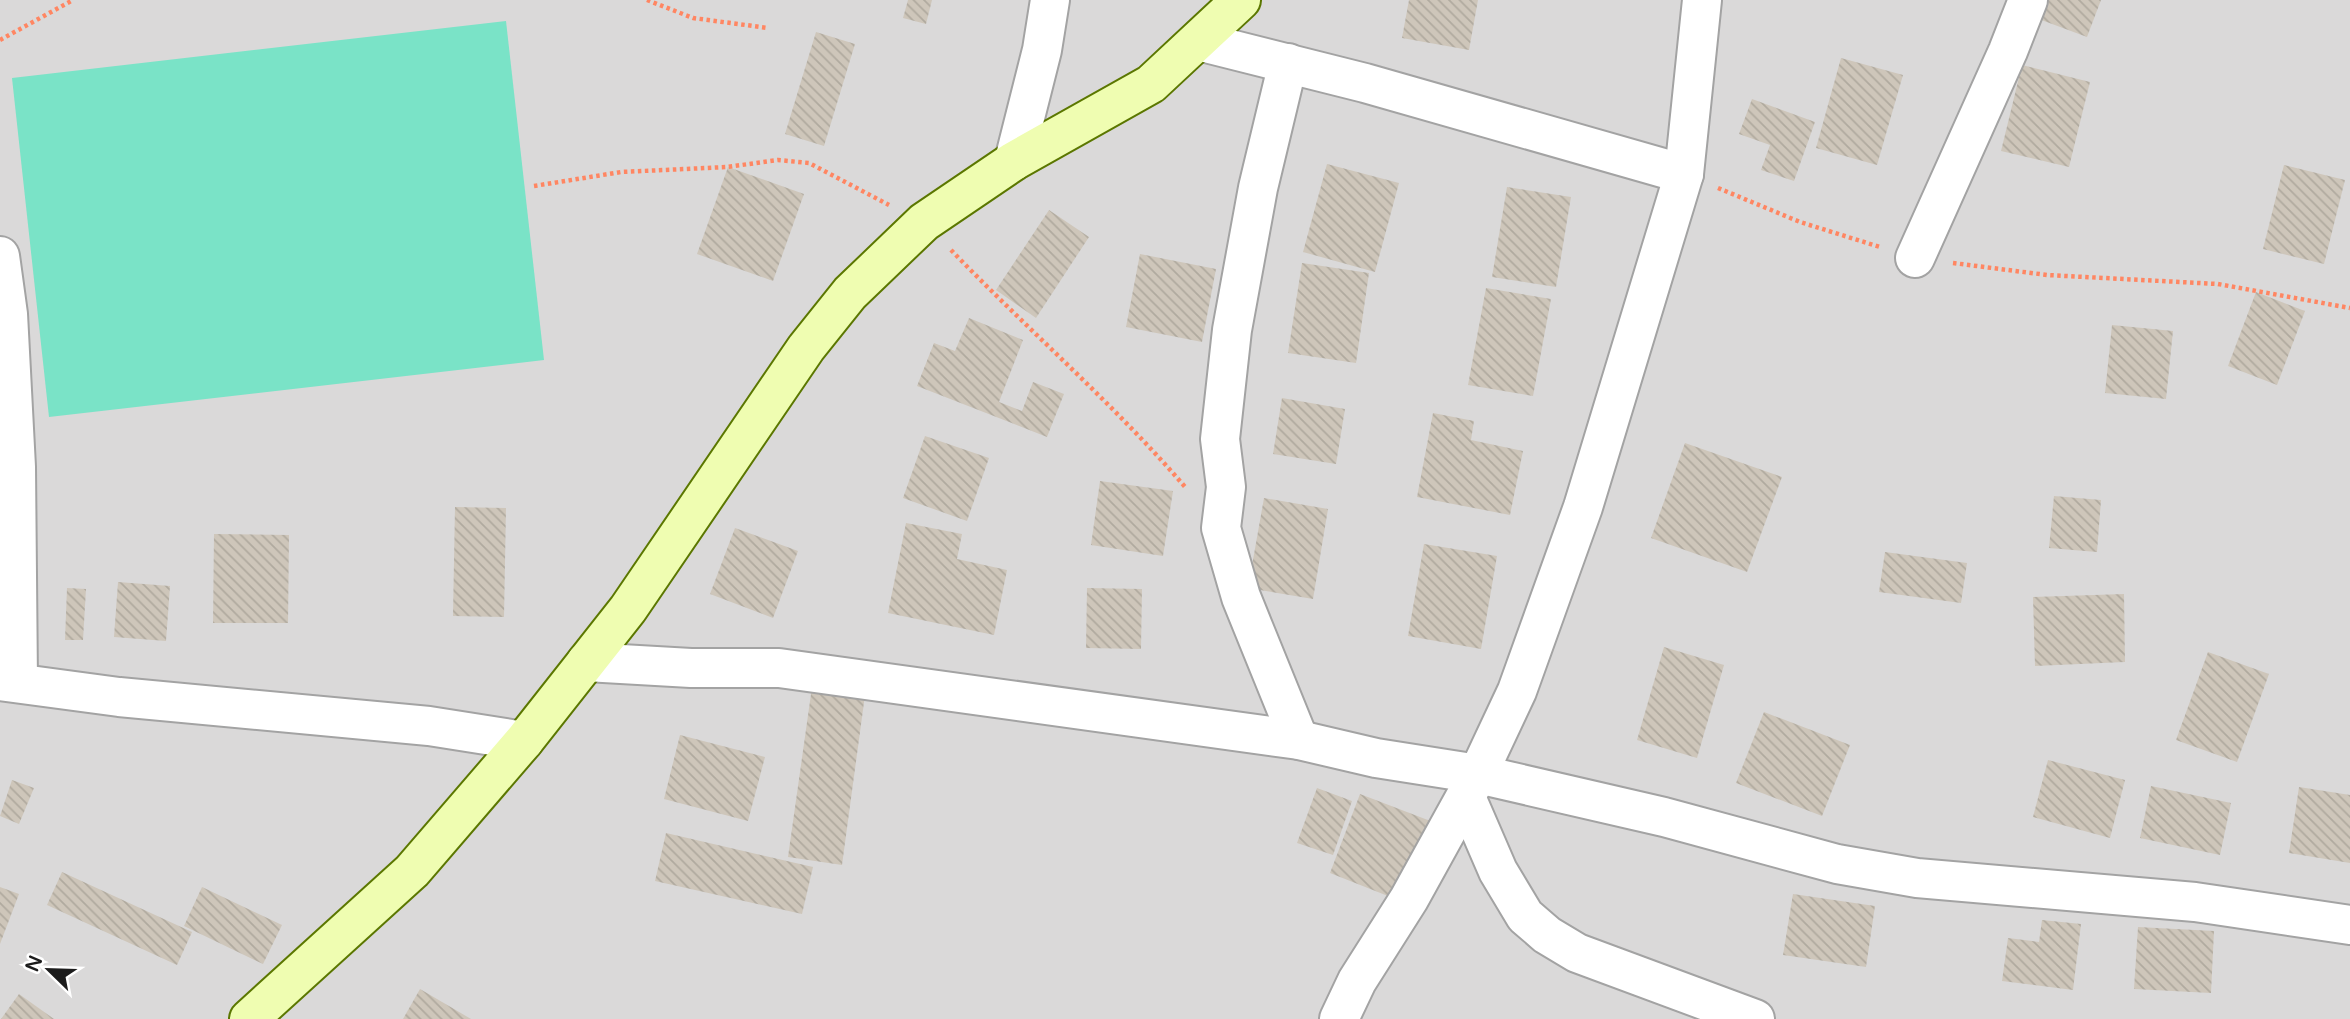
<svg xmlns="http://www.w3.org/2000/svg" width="2350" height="1019" font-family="'Varela Round',sans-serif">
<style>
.residential{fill:#dad9d9}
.pitch{fill:#7ae3c7}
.building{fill:url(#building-back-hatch)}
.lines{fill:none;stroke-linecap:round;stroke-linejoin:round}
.street-casing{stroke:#a3a3a3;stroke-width:42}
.secondary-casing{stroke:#5b7700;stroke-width:42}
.path{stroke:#ff8662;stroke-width:4.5;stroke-dasharray:3.5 3.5;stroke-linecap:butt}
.street{stroke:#fff;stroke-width:38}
.secondary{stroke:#effdb1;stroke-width:38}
</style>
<defs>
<pattern id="building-back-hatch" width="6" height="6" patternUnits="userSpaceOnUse" patternTransform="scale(1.75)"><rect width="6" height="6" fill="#cec6ba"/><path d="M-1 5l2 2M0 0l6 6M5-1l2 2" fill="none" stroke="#b0aa9f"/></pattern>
</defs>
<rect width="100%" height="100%" fill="#eeece1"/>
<!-- residential -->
<rect class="residential" x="0" y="0" width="2350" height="1019"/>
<!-- pitch -->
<polygon class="pitch" points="506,21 544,360 49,417 12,78"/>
<!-- building -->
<g class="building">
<polygon points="908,0 932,0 926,24 903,18"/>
<polygon points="1409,0 1478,0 1469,50 1402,38"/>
<polygon points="2043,0 2101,0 2087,37 2036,18"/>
<polygon points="816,32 855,44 824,146 785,134"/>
<polygon points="1841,58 1903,75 1877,165 1816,148"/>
<polygon points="2022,65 2090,82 2069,167 2001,151"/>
<polygon points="1752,99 1815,122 1794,181 1761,170 1770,145 1739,134"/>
<polygon points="1327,164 1399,183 1375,272 1303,252"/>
<polygon points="2284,165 2345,180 2324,264 2263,249"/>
<polygon points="728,167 804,194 773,281 697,254"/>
<polygon points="1507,187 1571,197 1556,287 1492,277"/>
<polygon points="1049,210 1089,237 1036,318 996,290"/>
<polygon points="1140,254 1216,269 1202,342 1126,327"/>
<polygon points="1302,263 1369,273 1356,363 1288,353"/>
<polygon points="1486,288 1551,299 1533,396 1468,385"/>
<polygon points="2256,292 2305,311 2277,385 2228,366"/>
<polygon points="969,318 1023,340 999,402 1022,411 1033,382 1064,394 1047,437 917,386 934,343 955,351"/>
<polygon points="2112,325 2173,331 2166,399 2105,393"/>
<polygon points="1282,398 1345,409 1336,464 1273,454"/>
<polygon points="1433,413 1474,421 1471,440 1523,451 1510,515 1417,497"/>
<polygon points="925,436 989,458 967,521 903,498"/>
<polygon points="1685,443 1782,477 1747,572 1651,538"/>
<polygon points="1100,481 1173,491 1163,556 1091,545"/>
<polygon points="2054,496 2101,500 2097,552 2049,548"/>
<polygon points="1264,498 1328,509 1313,599 1248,588"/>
<polygon points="455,507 506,508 504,617 453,616"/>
<polygon points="906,523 962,534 957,559 1007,570 994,635 888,613"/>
<polygon points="735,528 798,551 773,618 710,594"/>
<polygon points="214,534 289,535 288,623 213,623"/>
<polygon points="1424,544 1497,556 1481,649 1408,636"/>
<polygon points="1885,552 1967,563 1961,603 1879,592"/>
<polygon points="118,582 170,586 166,641 114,637"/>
<polygon points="67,588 86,589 83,640 65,640"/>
<polygon points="1087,588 1142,589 1141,649 1086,648"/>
<polygon points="2124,594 2125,662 2035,666 2033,597"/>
<polygon points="1664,647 1724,665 1697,758 1637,740"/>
<polygon points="2208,652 2269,674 2237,762 2176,740"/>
<polygon points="812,687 865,695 842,865 788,857"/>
<polygon points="1764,712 1850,745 1822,816 1736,783"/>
<polygon points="680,735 765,757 748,821 664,799"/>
<polygon points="2048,760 2125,780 2110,838 2033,817"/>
<polygon points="12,780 34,788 19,824 0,816"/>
<polygon points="2151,786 2231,803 2220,855 2140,838"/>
<polygon points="2299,787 2350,795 2350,863 2289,853"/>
<polygon points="1317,788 1352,801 1333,855 1297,843"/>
<polygon points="1360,794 1433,822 1403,902 1330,873"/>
<polygon points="666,833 813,867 802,914 655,881"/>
<polygon points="62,872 192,932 177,965 47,905"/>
<polygon points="0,887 19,894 0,944"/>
<polygon points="202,887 282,925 263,964 184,926"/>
<polygon points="1793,894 1875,906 1866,967 1783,955"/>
<polygon points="2042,920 2081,924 2073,990 2002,981 2008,938 2039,942"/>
<polygon points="2138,927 2214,931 2211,993 2134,989"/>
<polygon points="420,989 471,1019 403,1019"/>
<polygon points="19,994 54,1019 1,1019"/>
</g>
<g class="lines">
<!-- street casing -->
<g class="street-casing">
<g id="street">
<polyline points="1198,41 1365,83 1684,174"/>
<polyline points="1288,63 1258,188 1232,330 1220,439 1226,487 1221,528 1241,597 1299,740"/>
<polyline points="1014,161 1042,50 1050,0"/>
<polyline points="0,256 8,314 16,467 18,682"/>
<polyline points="1915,258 2008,51 2028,0"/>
<polyline points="586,662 691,668 779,668 1299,740 1376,758 1478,774 1664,817 1837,864 1917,878 2195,902 2350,925"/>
<polyline points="0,681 119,697 429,726 524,741"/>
<polyline points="1466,797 1498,871 1525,916 1547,935 1577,953 1755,1019"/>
<polyline points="1339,1019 1357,981 1409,899 1478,774 1517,691 1583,507 1684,174 1702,0"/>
</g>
</g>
<!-- secondary casing -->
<g class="secondary-casing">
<polyline id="secondary" points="249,1019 412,871 524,741 628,609 806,348 850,293 924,222 1014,161 1151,84 1241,0"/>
</g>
<!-- path -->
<g class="path">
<polyline points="647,0 693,18 768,28"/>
<polyline points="0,40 73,0"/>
<polyline points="534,186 621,172 727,167 778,160 809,163 889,205"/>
<polyline points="1718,188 1800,222 1880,247"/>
<path d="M951,250C1028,330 1114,404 1186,488"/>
<polyline points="1953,263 2047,275 2218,284 2350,308"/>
</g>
<!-- street -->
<use href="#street" class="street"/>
<!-- secondary -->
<use href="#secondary" class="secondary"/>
</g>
<!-- north arrow -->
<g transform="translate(49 970) rotate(293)" stroke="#ffffff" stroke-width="5" paint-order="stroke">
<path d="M0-5L12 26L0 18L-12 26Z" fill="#1c1c1c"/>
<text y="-10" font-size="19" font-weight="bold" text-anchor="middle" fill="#1c1c1c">N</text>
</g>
</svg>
